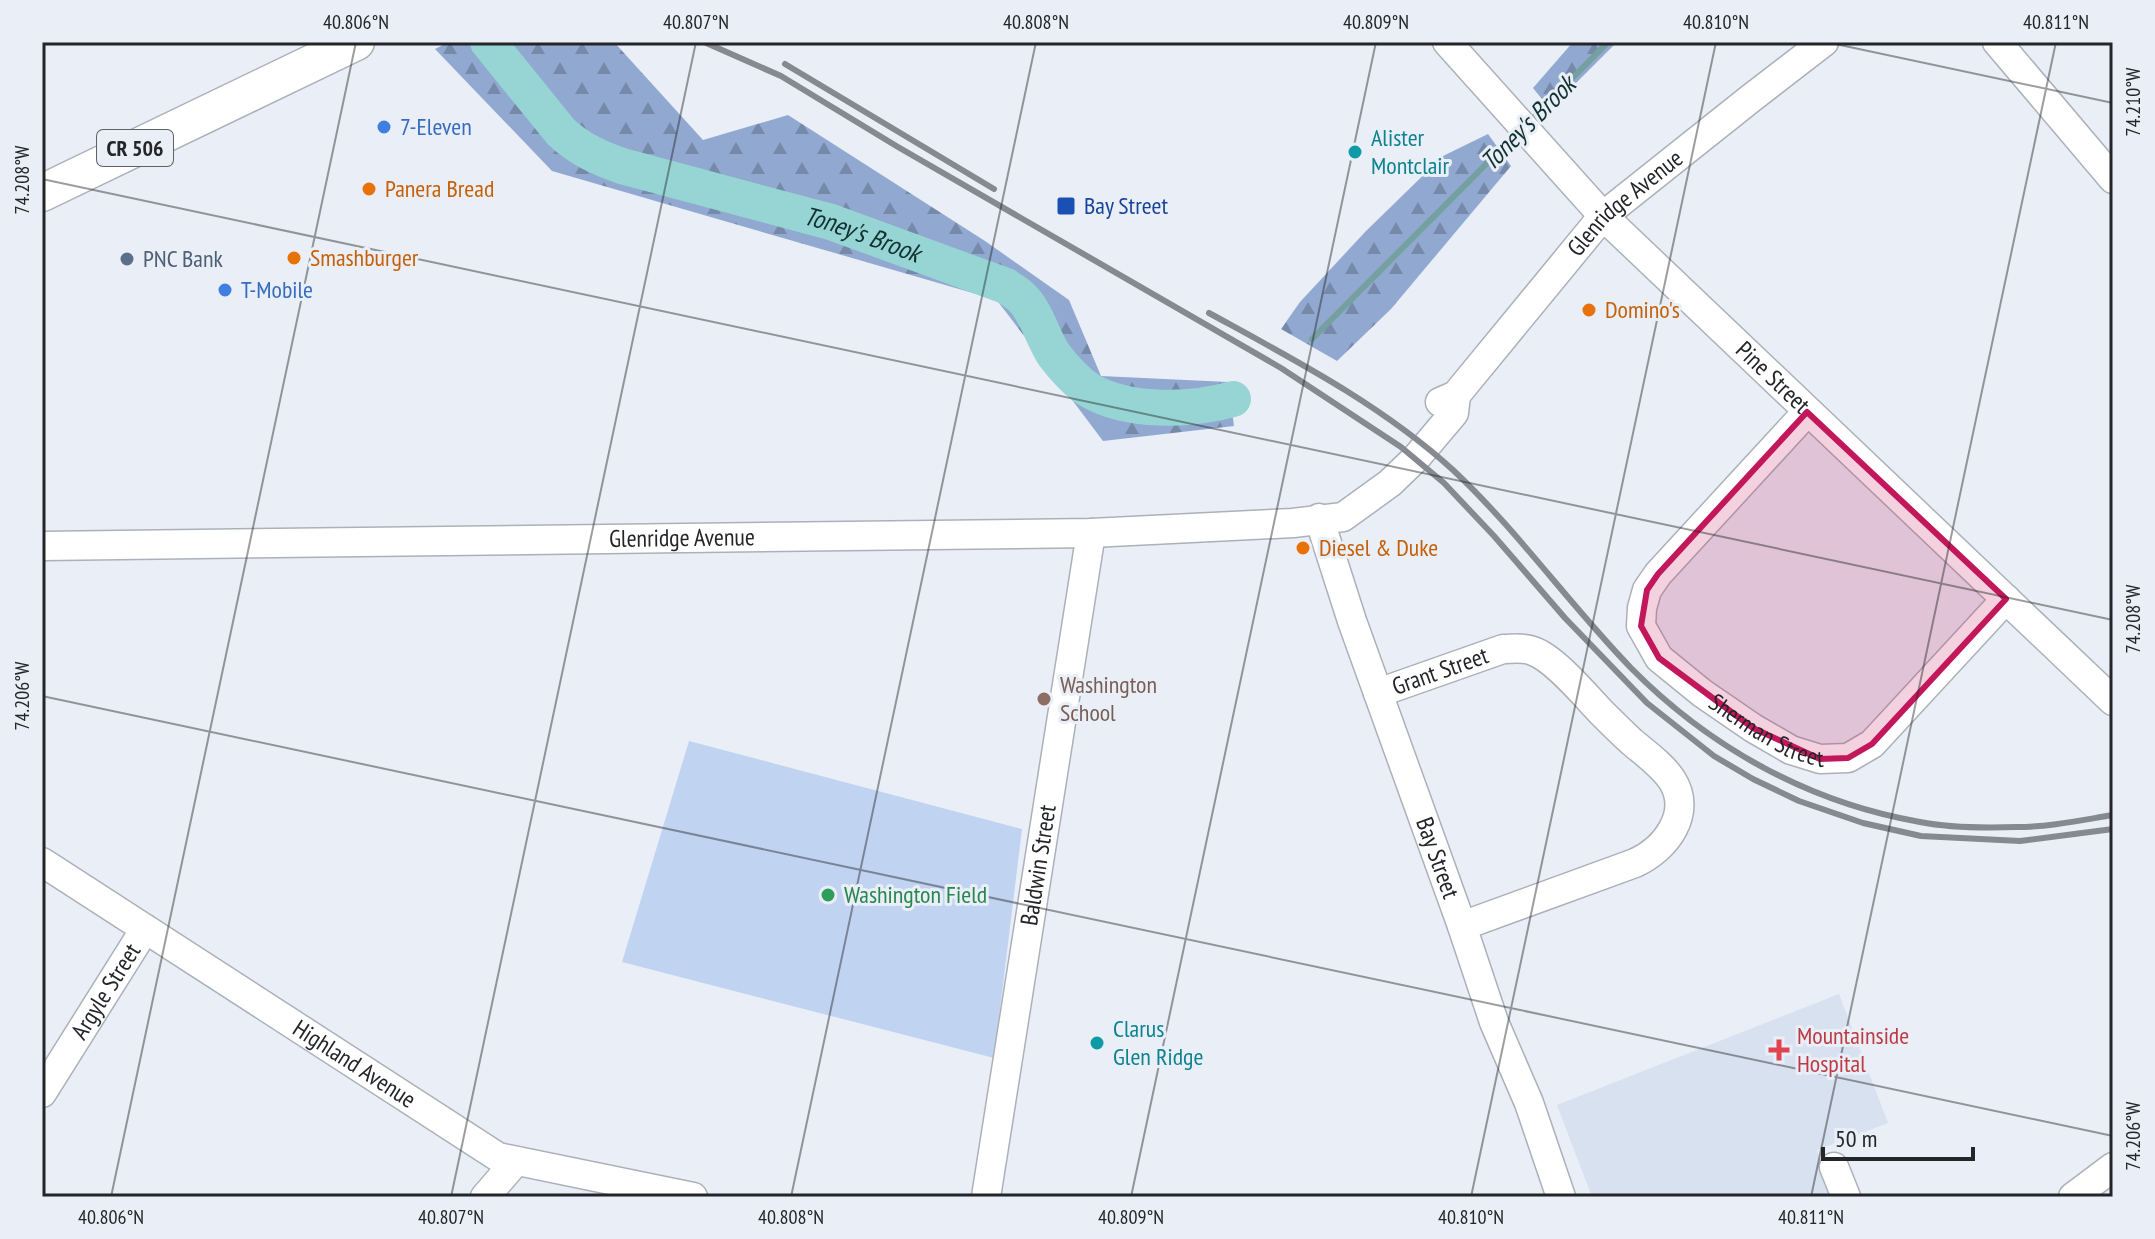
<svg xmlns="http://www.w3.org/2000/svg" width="2155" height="1239" font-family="'PT Sans Narrow',sans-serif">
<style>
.built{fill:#d8e1f0}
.grass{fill:#c0d4f2}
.forest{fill:url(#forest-firs)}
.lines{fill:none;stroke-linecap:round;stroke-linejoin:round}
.stream{stroke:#74a0a0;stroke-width:6}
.river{stroke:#97d5d4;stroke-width:36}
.minor-casing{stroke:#acb1b9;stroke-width:31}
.major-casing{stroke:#acb1b9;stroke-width:39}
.minor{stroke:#fff;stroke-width:28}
.major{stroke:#fff;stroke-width:36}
.rail{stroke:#868a90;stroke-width:6}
.marked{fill:#c2185b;fill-opacity:0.2;stroke:#c2185b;stroke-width:6;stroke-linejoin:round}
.ticks{fill:none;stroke:#232528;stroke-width:2;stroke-opacity:0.45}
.shop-dot{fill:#3f7fe0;stroke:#e9eef7;stroke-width:3}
.culture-dot{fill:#0f9aa8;stroke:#e9eef7;stroke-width:3}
.food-dot{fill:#e8710a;stroke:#e9eef7;stroke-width:3}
.transit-dot{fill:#1a4fb4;stroke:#e9eef7;stroke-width:3}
.service-dot{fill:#5c6f8a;stroke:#e9eef7;stroke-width:3}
.education-dot{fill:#8d6e63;stroke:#e9eef7;stroke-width:3}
.leisure-dot{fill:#2e9e5b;stroke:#e9eef7;stroke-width:3}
.health-dot{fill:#e0444e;stroke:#e9eef7;stroke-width:3}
.labels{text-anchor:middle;stroke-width:6;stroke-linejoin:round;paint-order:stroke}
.shield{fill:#e9eef7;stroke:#5e6166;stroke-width:2}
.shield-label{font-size:22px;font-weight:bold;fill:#232528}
.shop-label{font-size:24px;fill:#366cbe;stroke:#e9eef7;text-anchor:start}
.culture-label{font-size:24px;fill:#0d838f;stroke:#e9eef7;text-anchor:start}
.food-label{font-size:24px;fill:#c56008;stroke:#e9eef7;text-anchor:start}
.street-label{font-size:24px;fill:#232528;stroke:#e9eef7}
.transit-label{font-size:24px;fill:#164399;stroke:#e9eef7;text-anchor:start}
.service-label{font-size:24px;fill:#4e5e75;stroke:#e9eef7;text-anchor:start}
.education-label{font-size:24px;fill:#785e54;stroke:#e9eef7;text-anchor:start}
.leisure-label{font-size:24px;fill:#27864d;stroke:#e9eef7;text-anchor:start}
.health-label{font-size:24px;fill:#be3a42;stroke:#e9eef7;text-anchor:start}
.water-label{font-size:26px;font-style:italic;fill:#123232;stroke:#e9eef7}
.neatline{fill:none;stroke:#232528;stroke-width:3}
.ticks-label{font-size:20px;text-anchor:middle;fill:#232528}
</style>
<defs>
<pattern id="forest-firs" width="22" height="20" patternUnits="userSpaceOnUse" patternTransform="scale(2)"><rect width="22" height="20" fill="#91a9d0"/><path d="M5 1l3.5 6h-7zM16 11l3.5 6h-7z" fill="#7689a9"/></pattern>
</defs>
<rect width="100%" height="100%" fill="#e9eef7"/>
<!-- built -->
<polygon class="built" points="1839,994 1888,1123 1817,1150 1834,1197 1592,1197 1557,1105"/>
<!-- grass -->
<polygon class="grass" points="689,741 1022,829 994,1058 622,962"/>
<!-- forest -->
<g class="forest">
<polygon points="449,42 614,42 703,140 788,115 985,241 1069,300 1101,376 1228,382 1234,426 1103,441 997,300 552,171 435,49"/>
<polygon points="1573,42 1617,42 1550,109 1533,88"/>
<polygon points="1488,134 1511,166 1391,309 1337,361 1281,329 1300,302 1365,232 1443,156"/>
</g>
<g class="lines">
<!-- stream -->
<g class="stream">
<polyline points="1529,122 1608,42"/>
<polyline points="1312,339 1518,132"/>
</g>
<!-- river -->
<path class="river" id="s1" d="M488,42L561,132C579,149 599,158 622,166L831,222L1006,286C1011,290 1017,293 1021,297C1037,312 1042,337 1054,355C1064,368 1075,381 1089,390C1128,413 1191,411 1233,399"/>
<!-- minor casing -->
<g class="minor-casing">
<g id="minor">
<path id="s2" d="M1447,42L1603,216L2113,701"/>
<polyline points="1997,42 2113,179"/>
<path id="s3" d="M1440,402L1456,395L1603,216L1750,99L1824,42"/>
<path id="s4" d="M1807,412L1658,574L1647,590L1642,608L1641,626L1659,658L1702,693L1753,728L1791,750L1820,759L1848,758L1872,744L2006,599"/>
<path id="s5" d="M1319,518L1352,621L1462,926L1494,1022L1529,1103L1561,1197"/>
<path id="s6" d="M42,546L1091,533L1293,523L1343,517L1390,483L1416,458L1454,413L1456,395"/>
<path id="s7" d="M1378,693L1503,649C1512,649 1524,647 1533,651C1554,658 1585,695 1601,712C1611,722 1621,732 1632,742C1645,753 1662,765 1672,780C1693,813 1666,849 1635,863L1462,926"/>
<path id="s8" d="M42,862L498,1157L693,1197"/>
<path id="s9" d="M42,1093L145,929"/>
<polyline points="1834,1167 1846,1197"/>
<polyline points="485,1197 516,1161"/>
<path id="s10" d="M986,1197L1091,533"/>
<polyline points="2073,1197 2113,1167"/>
</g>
</g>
<!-- major casing -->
<g class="major-casing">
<polyline id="major" points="42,193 356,42"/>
</g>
<!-- minor -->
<use href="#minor" class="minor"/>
<!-- major -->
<use href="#major" class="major"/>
<!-- rail -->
<g class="rail">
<polyline points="704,42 781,76 898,147 1281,368 1401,447 1444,483 1494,536 1565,618 1647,703 1714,756 1753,779 1799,801 1863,823 1921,836 2020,841 2113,829"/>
<polyline points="785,64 994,189"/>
<path d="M1209,313C1293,359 1382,405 1453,470C1518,531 1569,604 1631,668C1710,748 1810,803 1920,822C1950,828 1987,828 2017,827C2049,827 2082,820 2113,815"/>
</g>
</g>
<!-- marked area -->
<path class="marked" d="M1807,412L2006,599L1872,744L1848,758L1820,759L1753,728L1659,658L1641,626L1647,590L1658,574Z"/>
<!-- ticks -->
<path class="ticks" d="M1826,42L2113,103M42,179L2113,620M42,696L2113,1136M111,1197L356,42M451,1197L696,42M791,1197L1036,42M1131,1197L1376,42M1471,1197L1716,42M1811,1197L2056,42"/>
<!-- markers -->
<g class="shop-dot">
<circle cx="384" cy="127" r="8"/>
<circle cx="225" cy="290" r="8"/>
</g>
<g class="culture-dot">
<circle cx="1355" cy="152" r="8"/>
<circle cx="1097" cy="1043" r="8"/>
</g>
<g class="food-dot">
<circle cx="369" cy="189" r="8"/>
<circle cx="294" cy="258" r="8"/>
<circle cx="1589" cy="310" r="8"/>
<circle cx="1303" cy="548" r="8"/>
</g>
<rect class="transit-dot" x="1056" y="196" width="20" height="20" rx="4"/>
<circle class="service-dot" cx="127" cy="259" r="8"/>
<circle class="education-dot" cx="1044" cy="699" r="8"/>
<circle class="leisure-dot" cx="828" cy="895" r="8"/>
<path class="health-dot" d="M1775 1038h8v8h8v8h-8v8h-8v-8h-8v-8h8z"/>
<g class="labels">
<!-- shield labels -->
<rect class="shield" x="97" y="130" width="76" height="36" rx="6"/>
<g class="shield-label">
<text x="135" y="156">CR 506</text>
</g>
<!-- shop labels -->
<g class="shop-label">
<text x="400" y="135">7-Eleven</text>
<text x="241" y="298">T-Mobile</text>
</g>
<!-- culture labels -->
<g class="culture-label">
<text x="1371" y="146">Alister<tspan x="1371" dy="28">Montclair</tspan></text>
<text x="1113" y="1037">Clarus<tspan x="1113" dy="28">Glen Ridge</tspan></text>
</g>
<!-- food labels -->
<g class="food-label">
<text x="385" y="197">Panera Bread</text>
<text x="310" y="266">Smashburger</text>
<text x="1605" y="318">Domino's</text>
<text x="1319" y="556">Diesel &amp; Duke</text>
</g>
<!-- street labels -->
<g class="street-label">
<text dy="8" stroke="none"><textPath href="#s3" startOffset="274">Glenridge Avenue</textPath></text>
<text dy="8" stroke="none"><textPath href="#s2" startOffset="468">Pine Street</textPath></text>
<text dy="8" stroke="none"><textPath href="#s6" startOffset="640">Glenridge Avenue</textPath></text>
<text dy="8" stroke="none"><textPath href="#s7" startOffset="66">Grant Street</textPath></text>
<text dy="8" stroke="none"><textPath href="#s4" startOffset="444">Sherman Street</textPath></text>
<text dy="8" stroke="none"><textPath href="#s5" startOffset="360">Bay Street</textPath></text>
<text dy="8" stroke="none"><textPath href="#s10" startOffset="336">Baldwin Street</textPath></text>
<text dy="8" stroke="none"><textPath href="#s9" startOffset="120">Argyle Street</textPath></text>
<text dy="8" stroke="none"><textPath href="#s8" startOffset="372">Highland Avenue</textPath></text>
</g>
<!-- transit labels -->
<g class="transit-label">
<text x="1084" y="214">Bay Street</text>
</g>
<!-- service labels -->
<g class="service-label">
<text x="143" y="267">PNC Bank</text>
</g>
<!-- education labels -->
<g class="education-label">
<text x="1060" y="693">Washington<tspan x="1060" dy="28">School</tspan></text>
</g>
<!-- leisure labels -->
<g class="leisure-label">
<text x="844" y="903">Washington Field</text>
</g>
<!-- health labels -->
<g class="health-label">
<text x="1797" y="1044">Mountainside<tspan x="1797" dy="28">Hospital</tspan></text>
</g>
<!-- water labels -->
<g class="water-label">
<text transform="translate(1528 123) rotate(-45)" y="9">Toney's Brook</text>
<text dy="9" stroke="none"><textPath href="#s1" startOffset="436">Toney's Brook</textPath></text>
</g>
</g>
<!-- border -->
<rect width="2155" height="1239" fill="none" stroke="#e9eef7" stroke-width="88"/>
<!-- scale -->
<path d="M1823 1147v12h150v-12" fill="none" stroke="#232528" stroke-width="4"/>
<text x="1835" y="1147" font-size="24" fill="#232528" stroke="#e9eef7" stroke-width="6" paint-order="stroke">50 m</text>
<rect x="44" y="44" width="2067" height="1151" class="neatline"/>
<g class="ticks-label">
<text x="356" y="29">40.806°N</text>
<text x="696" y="29">40.807°N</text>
<text x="1036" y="29">40.808°N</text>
<text x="1376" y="29">40.809°N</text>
<text x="1716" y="29">40.810°N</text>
<text x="2056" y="29">40.811°N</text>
<text transform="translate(2133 102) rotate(-90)" y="7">74.210°W</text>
<text transform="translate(22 180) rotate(-90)" y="7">74.208°W</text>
<text transform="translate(2133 619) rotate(-90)" y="7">74.208°W</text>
<text transform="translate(22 696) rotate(-90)" y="7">74.206°W</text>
<text transform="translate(2133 1136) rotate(-90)" y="7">74.206°W</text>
<text x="111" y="1224">40.806°N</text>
<text x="451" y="1224">40.807°N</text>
<text x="791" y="1224">40.808°N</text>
<text x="1131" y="1224">40.809°N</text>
<text x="1471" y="1224">40.810°N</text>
<text x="1811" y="1224">40.811°N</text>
</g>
</svg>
